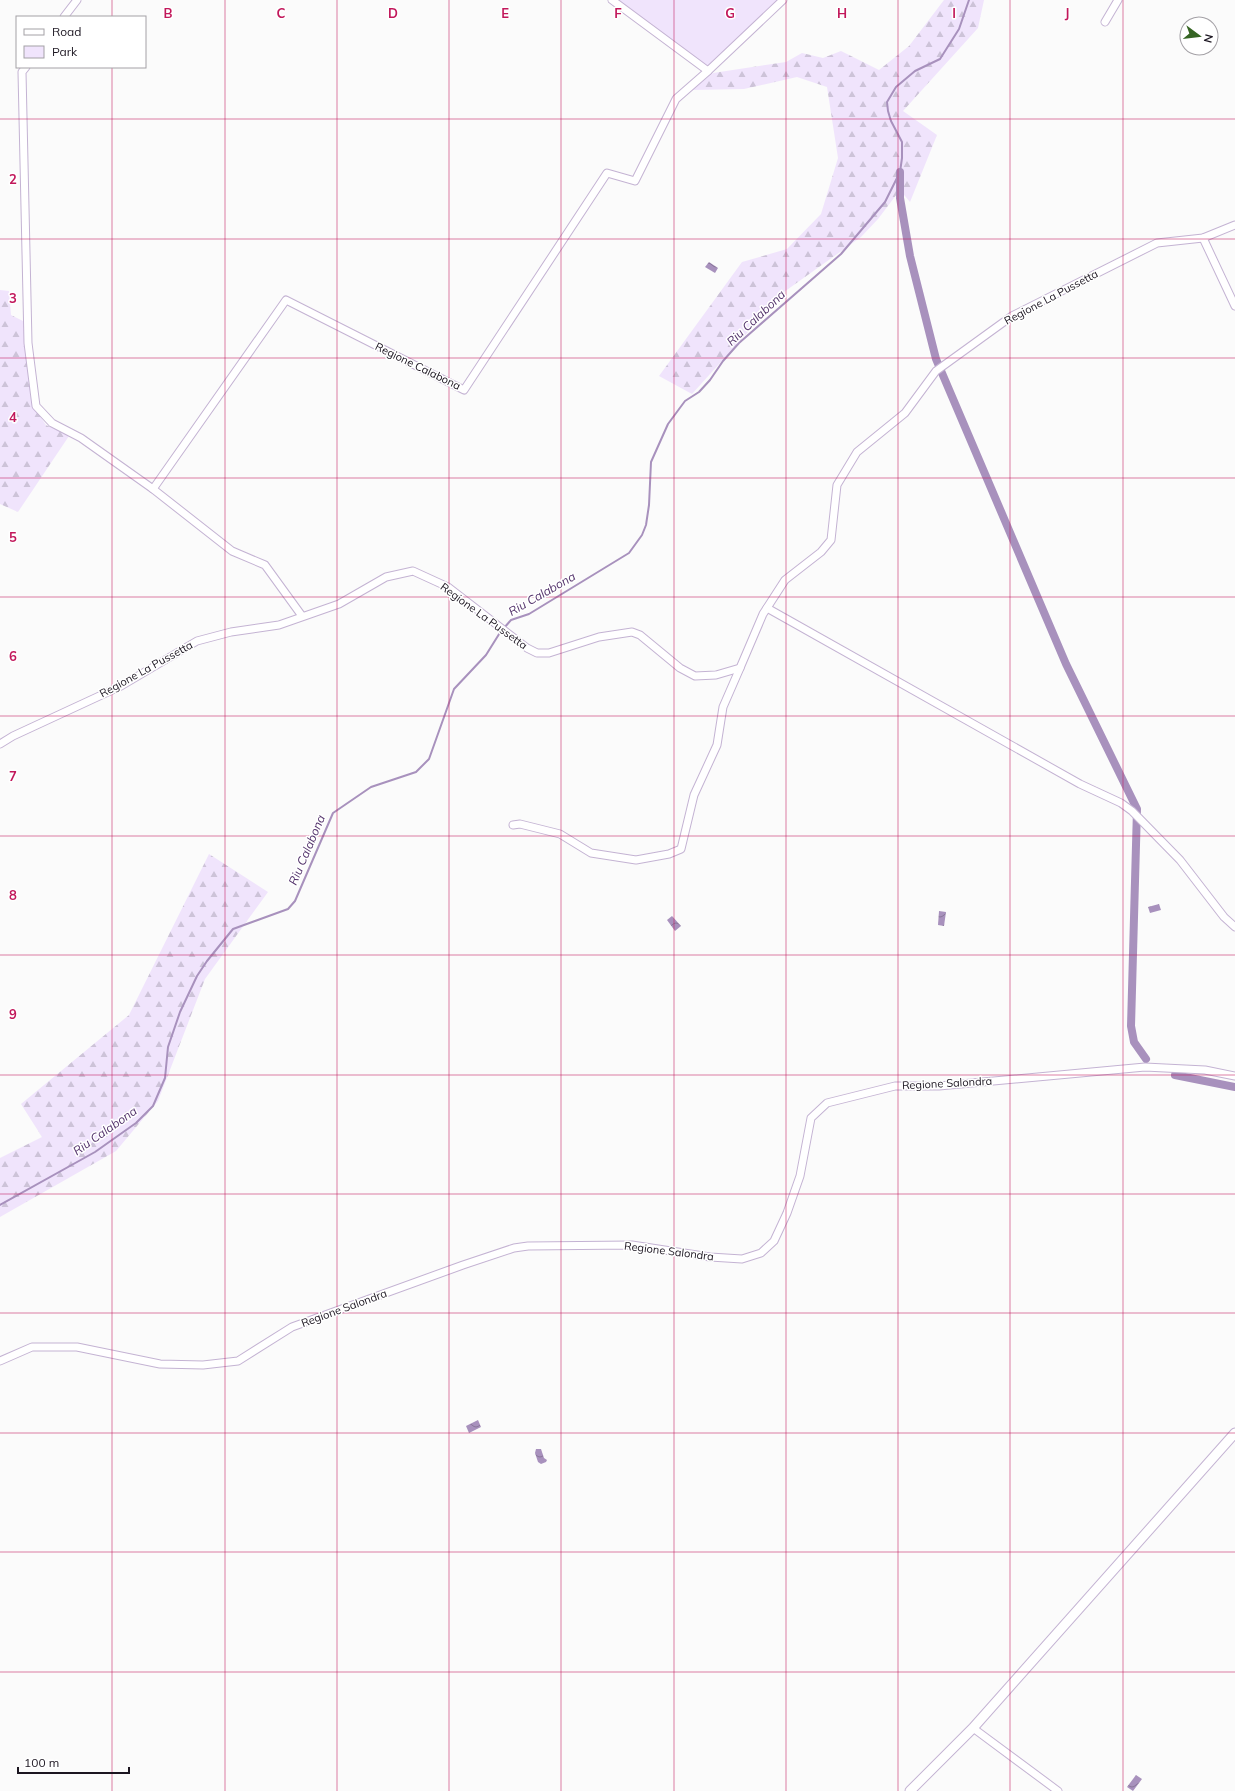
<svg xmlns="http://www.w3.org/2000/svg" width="1235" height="1791" font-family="Mulish,sans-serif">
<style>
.green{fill:#f0e4fc}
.forest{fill:url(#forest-firs)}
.water{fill:url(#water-waves)}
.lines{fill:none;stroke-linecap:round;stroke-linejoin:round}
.stream{stroke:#a891bd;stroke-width:2}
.canal{stroke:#a891bd;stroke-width:8}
.minor-casing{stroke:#c4b3d3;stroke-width:9}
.secondary-casing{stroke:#c4b3d3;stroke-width:11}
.minor{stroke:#fff;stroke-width:7}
.secondary{stroke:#fff;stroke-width:9}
.grid{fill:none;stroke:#c2185b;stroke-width:1;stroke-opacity:0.55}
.labels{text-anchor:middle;stroke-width:3;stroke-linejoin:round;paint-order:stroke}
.street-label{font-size:11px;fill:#1b1520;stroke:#fff}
.water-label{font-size:12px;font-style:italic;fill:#54346c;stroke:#fff}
.grid-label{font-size:13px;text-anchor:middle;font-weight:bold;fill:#c2185b;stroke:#fff;stroke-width:3;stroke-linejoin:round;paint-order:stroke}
</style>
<defs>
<pattern id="forest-firs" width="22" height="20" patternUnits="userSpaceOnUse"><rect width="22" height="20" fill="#f0e4fc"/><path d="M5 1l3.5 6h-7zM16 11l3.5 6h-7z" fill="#cdc3d8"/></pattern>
<pattern id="water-waves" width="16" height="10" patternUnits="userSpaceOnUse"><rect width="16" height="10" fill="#a891bd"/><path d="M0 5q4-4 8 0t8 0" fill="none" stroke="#887599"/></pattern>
</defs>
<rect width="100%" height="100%" fill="#fbfbfb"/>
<!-- green -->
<polygon class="green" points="615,0 780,0 708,68"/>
<!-- forest -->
<g class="forest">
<polygon points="944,0 984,0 978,28 903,111 937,135 910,202 900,190 878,219 861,237 784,292 692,394 659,376 742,262 787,249 821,214 838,158 827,87 797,77 744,89 692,90 713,73 786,62 802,53 823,58 841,51 879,70 909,46"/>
<polygon points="0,290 9,291 11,315 25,322 33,406 46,425 69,436 18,512 0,504"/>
<polygon points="209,854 268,892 205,979 158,1101 116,1151 0,1217 0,1158 42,1137 21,1104 129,1015"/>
</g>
<!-- water -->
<g class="water">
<polygon points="709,262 718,268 715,273 705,267"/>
<polygon points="1159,904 1161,910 1150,913 1148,907"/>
<polygon points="939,911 946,912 944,926 938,925"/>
<polygon points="672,916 681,926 675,931 667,920"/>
<polygon points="478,1420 481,1427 469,1433 466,1426"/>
<polygon points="536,1449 541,1449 544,1458 547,1460 546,1462 541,1464 538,1462 535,1453"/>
<polygon points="1136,1775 1142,1779 1133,1791 1127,1787"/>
</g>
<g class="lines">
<!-- stream -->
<g class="stream">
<polyline points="504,628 511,620 529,614 629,553 642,535 646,525 649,505 651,462 668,424 685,401 699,392 710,380 723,361 739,343 841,254 885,202 900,172 902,158 902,142 891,121 888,111 887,102 896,87 915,71 940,59 959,29 969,0"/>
<polyline points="0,1205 95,1152 136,1123 153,1106 165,1078 168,1047 180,1012 197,976 207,961 233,929 288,909 295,901 333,813 371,787 416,772 429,759 454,689 486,655 501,631"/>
</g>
<!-- canal -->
<g class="canal">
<polyline points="900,172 900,198 910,256 936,359 1066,664 1137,809 1131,1026 1134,1042 1146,1059"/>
<polyline points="1175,1075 1235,1087"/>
</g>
<!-- minor casing -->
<g class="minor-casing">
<g id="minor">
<polyline points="612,0 708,71 783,0"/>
<polyline points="64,17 77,0"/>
<polyline points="1105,22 1118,0"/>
<polyline points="26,67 22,72 28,343 36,406 52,423 81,438 153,489 232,551 265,565 302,616"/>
<polyline points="1203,238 1235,306"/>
<polyline points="153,489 286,300 464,390 607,173 635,181 676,99 708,71"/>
<polyline points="767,608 1080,784 1121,803 1132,811 1180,860 1224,917 1235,927"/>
<polyline points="0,744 13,736 121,686 197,641 231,632 279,625 339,604 386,577 413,571 448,587 527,648 537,653 549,653 599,637 632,632 640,635 680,668 695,676 716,675 740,668 763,614 785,580 821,552 831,540 837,485 857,452 905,413 936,371 1012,316 1157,243 1203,238 1235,225"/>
<polyline points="513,825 520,824 560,834 591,853 636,860 669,854 681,849 694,795 717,745 723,707 740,668"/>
<polyline points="0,1361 32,1347 77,1347 160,1364 203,1365 238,1361 292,1327 463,1265 514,1248 528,1246 632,1245 710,1257 742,1259 761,1253 774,1241 787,1213 800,1176 811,1118 827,1103 895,1086 939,1086 1145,1067 1205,1070 1235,1076"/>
<polyline points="973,1728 1058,1791"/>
</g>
</g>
<!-- secondary casing -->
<g class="secondary-casing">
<polyline id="secondary" points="910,1791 973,1728 1235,1433"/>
</g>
<!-- minor -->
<use href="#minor" class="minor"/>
<!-- secondary -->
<use href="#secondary" class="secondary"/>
</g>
<!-- grid -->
<path class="grid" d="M112,0V17M225,0V1791M337,0V1791M449,0V1791M561,0V1791M674,0V1791M786,0V1791M898,0V1791M1010,0V1791M1123,0V1791M112,67V1791M0,119H1235M0,239H1235M0,358H1235M0,478H1235M0,597H1235M0,716H1235M0,836H1235M0,955H1235M0,1075H1235M0,1194H1235M0,1313H1235M0,1433H1235M0,1552H1235M0,1672H1235"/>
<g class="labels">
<!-- street labels -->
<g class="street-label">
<text transform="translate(1051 297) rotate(-28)" y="4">Regione La Pussetta</text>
<text transform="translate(418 366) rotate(26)" y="4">Regione Calabona</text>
<text transform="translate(484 616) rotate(36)" y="4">Regione La Pussetta</text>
<text transform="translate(146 669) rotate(-29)" y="4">Regione La Pussetta</text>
<text transform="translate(947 1083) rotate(-3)" y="4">Regione Salondra</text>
<text transform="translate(669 1251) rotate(7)" y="4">Regione Salondra</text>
<text transform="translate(344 1308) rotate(-20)" y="4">Regione Salondra</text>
</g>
<!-- water labels -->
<g class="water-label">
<text transform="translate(756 318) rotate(-43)" y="4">Riu Calabona</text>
<text transform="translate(542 594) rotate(-30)" y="4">Riu Calabona</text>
<text transform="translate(307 850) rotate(-67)" y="4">Riu Calabona</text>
<text transform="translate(105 1131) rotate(-35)" y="4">Riu Calabona</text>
</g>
</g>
<g class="grid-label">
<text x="168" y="18">B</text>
<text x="281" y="18">C</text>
<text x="393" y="18">D</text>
<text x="505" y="18">E</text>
<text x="618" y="18">F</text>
<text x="730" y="18">G</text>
<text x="842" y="18">H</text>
<text x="954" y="18">I</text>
<text x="1067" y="18">J</text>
<text x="13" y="184">2</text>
<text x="13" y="303">3</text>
<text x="13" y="422">4</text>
<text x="13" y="542">5</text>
<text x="13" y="661">6</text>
<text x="13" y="781">7</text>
<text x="13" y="900">8</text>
<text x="13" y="1019">9</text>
</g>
<!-- legend -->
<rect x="16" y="16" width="130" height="52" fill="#ffffff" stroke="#a4a1a6"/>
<rect x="24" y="29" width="20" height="6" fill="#ffffff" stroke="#a4a1a6"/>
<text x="52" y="36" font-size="12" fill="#1b1520">Road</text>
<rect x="24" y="46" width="20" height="12" fill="#f0e4fc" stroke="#a4a1a6"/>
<text x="52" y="56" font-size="12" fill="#1b1520">Park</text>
<!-- north arrow -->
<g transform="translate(1199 36) rotate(105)"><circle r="19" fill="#ffffff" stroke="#a4a1a6"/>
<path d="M0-3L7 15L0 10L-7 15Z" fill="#366524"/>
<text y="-6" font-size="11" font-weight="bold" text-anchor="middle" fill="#1b1520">N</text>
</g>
<!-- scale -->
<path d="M18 1767v6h111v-6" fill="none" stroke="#1b1520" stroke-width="2"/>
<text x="24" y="1767" font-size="12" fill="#1b1520" stroke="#ffffff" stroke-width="3" paint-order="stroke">100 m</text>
</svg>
